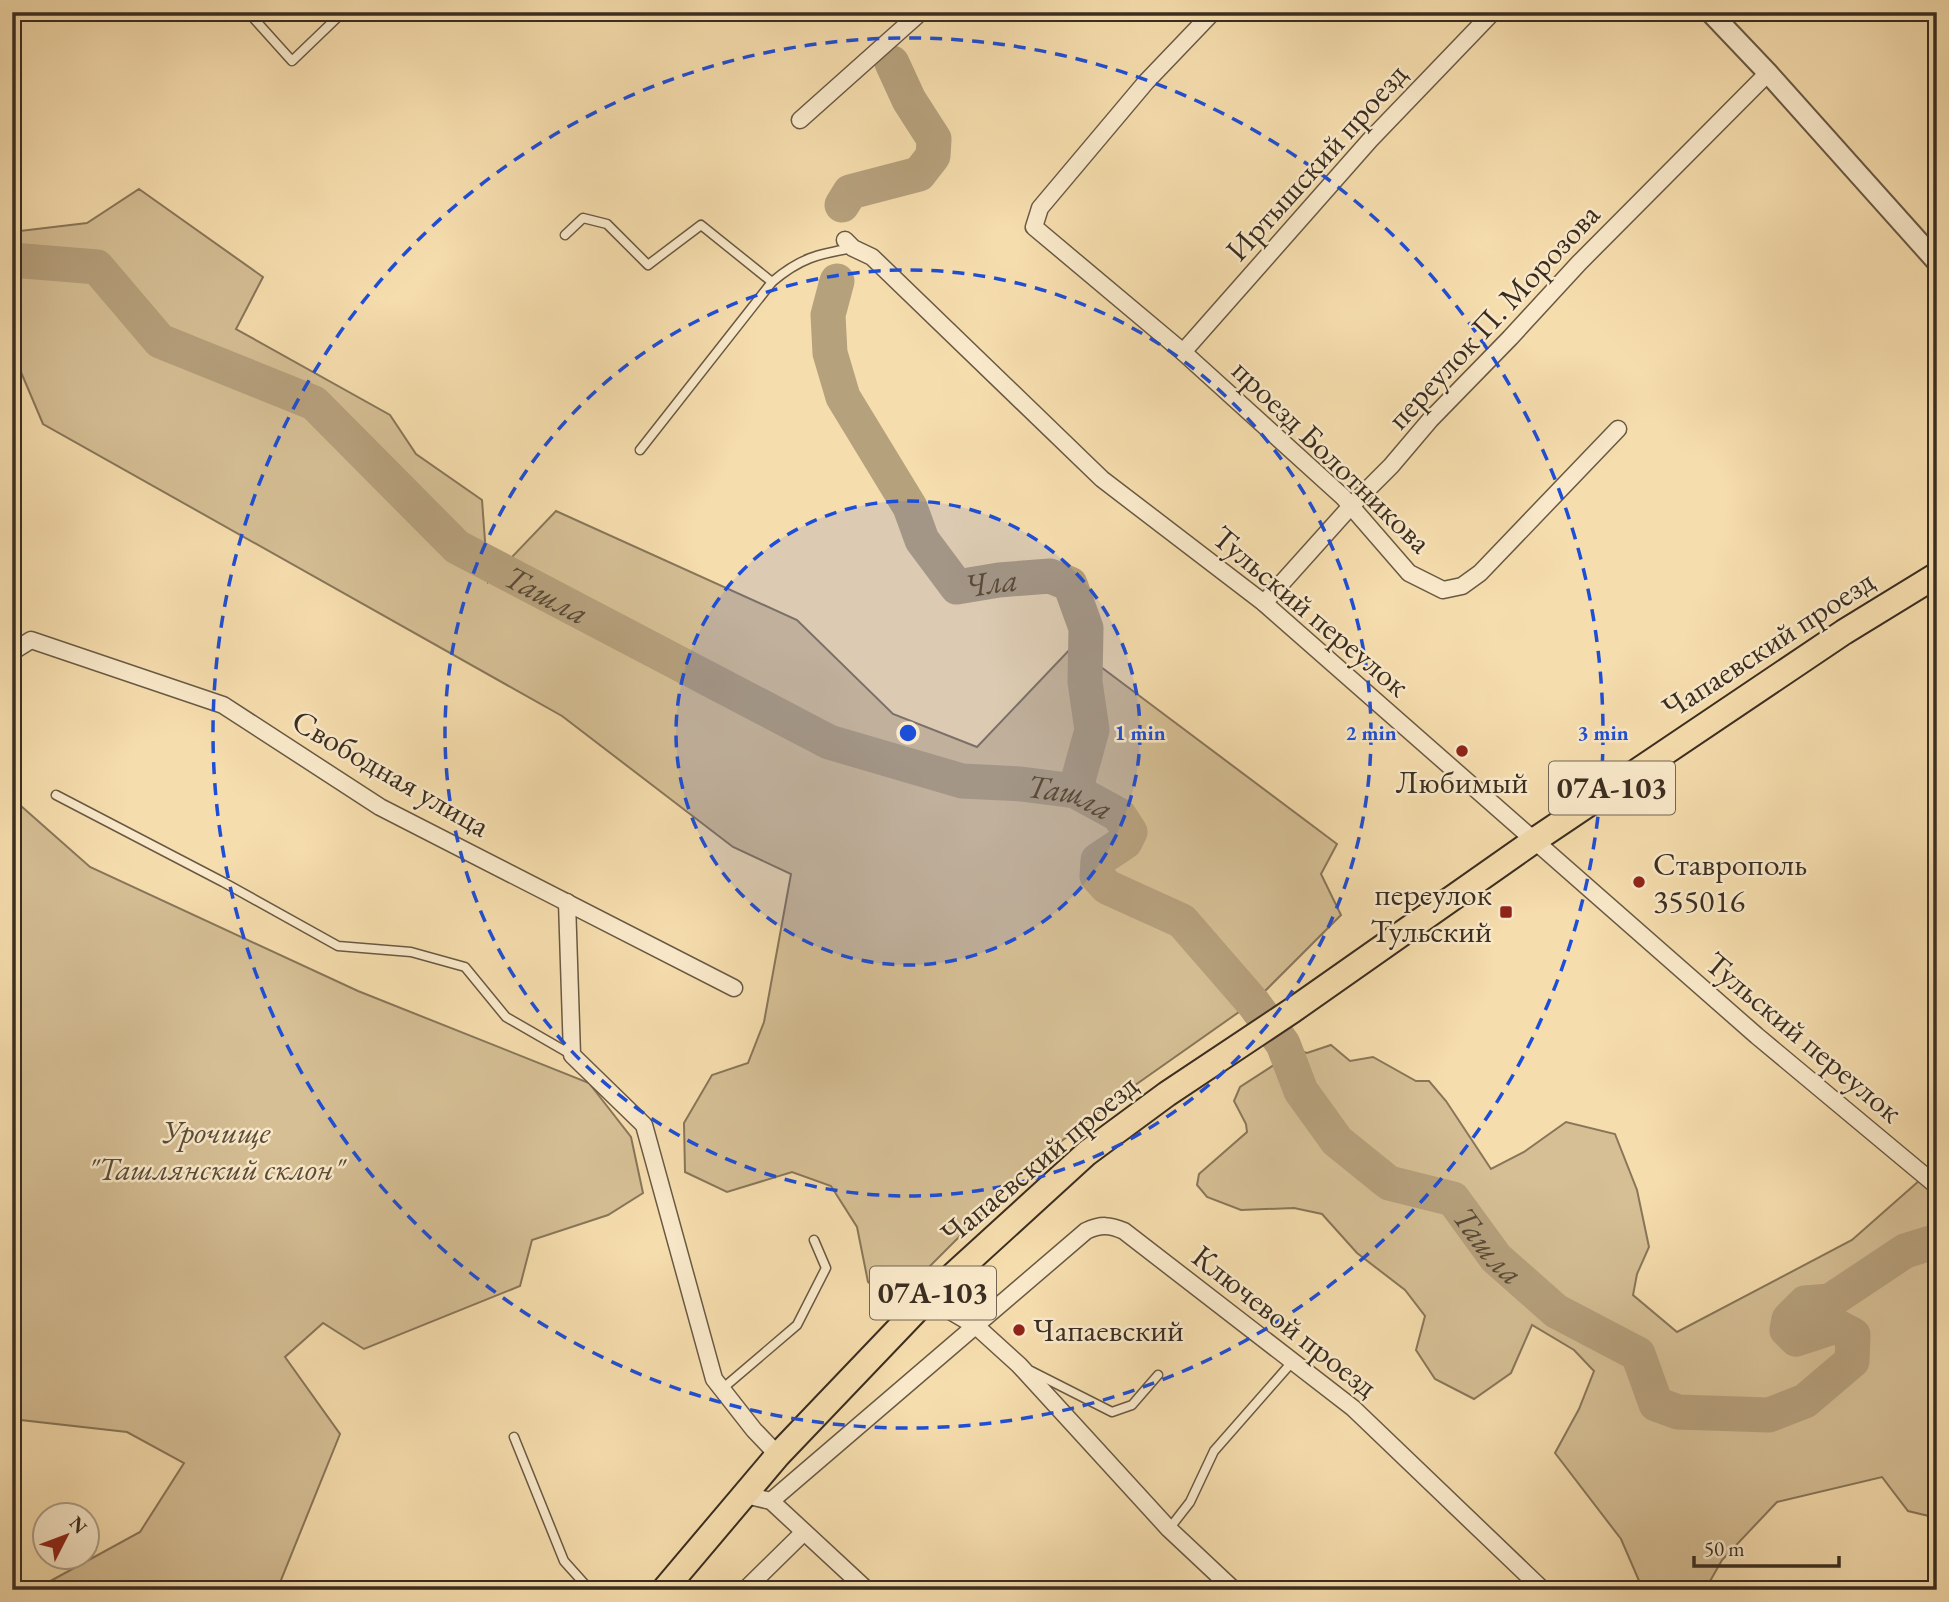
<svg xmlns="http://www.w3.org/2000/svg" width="1949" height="1602" font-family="'EB Garamond',serif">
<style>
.green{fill:#d6bf95;stroke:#88765a;stroke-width:2}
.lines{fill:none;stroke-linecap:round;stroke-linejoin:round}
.river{stroke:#b6a17d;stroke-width:35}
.service-casing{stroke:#695943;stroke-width:11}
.minor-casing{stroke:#695943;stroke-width:19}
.tertiary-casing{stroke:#695943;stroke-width:23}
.primary-casing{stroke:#3a2d20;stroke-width:28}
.service{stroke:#f9e9ca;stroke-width:8}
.minor{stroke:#f9e9ca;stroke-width:16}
.tertiary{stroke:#f9e9ca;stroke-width:19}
.primary{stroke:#f6ddad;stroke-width:24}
.ring{fill:none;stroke:#1d4ed8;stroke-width:3.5;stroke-dasharray:12 9}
.poi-dot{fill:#8f2418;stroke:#f9e9ca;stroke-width:2.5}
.labels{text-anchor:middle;stroke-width:5;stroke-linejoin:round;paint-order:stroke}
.shield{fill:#f9e9ca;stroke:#736553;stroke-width:2}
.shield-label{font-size:30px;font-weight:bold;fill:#3a2d20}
.street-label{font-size:32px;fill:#3a2d20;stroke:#f9e9ca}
.poi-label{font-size:32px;fill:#3a2d20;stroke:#f9e9ca;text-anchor:start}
.park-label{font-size:32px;font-style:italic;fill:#594a37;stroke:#f9e9ca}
.water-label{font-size:33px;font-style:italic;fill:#594a37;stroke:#f9e9ca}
.centre{fill:#1d4ed8;stroke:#f9e9ca;stroke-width:3.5}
.ring-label{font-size:21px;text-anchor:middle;font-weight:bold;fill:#1d4ed8;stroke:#f9e9ca;stroke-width:5;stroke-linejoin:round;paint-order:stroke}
</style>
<rect width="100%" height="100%" fill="#f6ddad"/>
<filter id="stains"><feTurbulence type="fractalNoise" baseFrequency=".00286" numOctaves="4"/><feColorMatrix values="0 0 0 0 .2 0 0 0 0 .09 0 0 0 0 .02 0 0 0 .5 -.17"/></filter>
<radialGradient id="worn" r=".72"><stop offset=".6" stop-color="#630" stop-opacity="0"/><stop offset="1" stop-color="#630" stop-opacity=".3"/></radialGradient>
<!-- green -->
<g class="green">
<polygon points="139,189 263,277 236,329 390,415 416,454 482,500 488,582 556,511 797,620 893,714 977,747 1073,646 1337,844 1321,874 1341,915 1256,1000 1131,1088 1034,1162 897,1299 880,1292 868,1282 857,1227 831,1186 792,1172 727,1192 685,1172 684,1123 712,1075 748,1063 764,1022 791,874 733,847 562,716 43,424 12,351 12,227 20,231 87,223"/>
<polygon points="12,798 90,867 358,991 589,1083 631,1137 643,1193 608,1215 532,1240 520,1286 364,1349 323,1323 285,1357 340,1434 277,1590 34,1590 140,1532 184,1463 127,1432 12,1419"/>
<polygon points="1331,1045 1350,1061 1373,1057 1416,1081 1429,1081 1446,1101 1491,1169 1524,1152 1566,1122 1615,1134 1637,1190 1649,1247 1637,1274 1633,1295 1677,1332 1852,1240 1937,1165 1937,1457 1933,1517 1908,1511 1882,1477 1777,1502 1722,1560 1705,1590 1643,1590 1621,1539 1555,1453 1579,1409 1594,1371 1574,1350 1532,1325 1511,1373 1474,1399 1435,1379 1416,1350 1425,1316 1405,1290 1357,1253 1322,1214 1294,1208 1241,1210 1207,1197 1197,1185 1199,1174 1247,1132 1246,1124 1234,1101 1240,1087 1297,1050 1307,1053"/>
</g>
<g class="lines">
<!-- river -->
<g class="river">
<polyline points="842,205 850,192 919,174 933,156 934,139 909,100 892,63"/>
<path id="s1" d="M12,260L97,267L160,341L314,403L457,547L829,742L962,781L1021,784L1075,791L1119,815L1130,832L1125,842L1098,860L1097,876L1107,887L1182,921L1254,1004L1283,1044L1301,1091L1337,1141L1389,1183L1453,1199L1496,1258L1556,1311L1638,1354L1656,1404L1678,1412L1769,1415L1805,1401L1852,1361L1853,1335L1836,1326L1796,1339L1787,1330L1789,1319L1805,1303L1830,1301L1905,1251L1937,1241"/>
<path id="s2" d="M837,281L828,315L830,353L843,397L910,507L922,540L957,587L999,580L1050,576L1070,584L1086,628L1085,682L1092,730L1075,791"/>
</g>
<!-- service casing -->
<g class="service-casing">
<g id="service">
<polyline points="248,12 292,61 343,12"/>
<polyline points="12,178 16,180"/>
<polyline points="565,235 583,218 607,224 648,265 701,225 772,282"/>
<path d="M640,450L772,282C800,258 818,254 853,248"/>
<polyline points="56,795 223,882 338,946 411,952 465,967 506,1017 572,1055"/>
<polyline points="1031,1371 1112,1412 1132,1405 1158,1375"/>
<polyline points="722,1389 797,1325 826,1268 814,1240"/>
<polyline points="514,1437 564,1561 590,1590"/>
<polyline points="1169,1529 1190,1502 1214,1451 1293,1361"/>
</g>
</g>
<!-- minor casing -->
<g class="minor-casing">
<g id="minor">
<polyline points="1213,12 1146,82 1040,208 1034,227 1183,352 1343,497 1409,573 1443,590 1462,586 1480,573 1618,429"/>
<polyline points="800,120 921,12"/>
<polyline points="845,240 853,248 872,257 1102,479 1264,603 1757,1036 1937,1186"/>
<polyline points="1183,352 1370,140 1493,12"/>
<polyline points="1264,603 1351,506 1391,466 1430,420 1510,338 1579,263 1768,73"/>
<polyline points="12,652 31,640 223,705 380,807 734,988"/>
<polyline points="567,902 572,1055 644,1125 714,1379 754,1430 778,1455"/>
<polyline points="928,1298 976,1326 1019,1365 1169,1529 1234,1590"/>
<polyline points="745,1495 771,1501 867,1590"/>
<path d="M771,1501L1086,1231C1101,1224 1110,1225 1124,1231L1353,1408L1543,1590"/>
<polyline points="745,1590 804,1532"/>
</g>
</g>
<!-- tertiary casing -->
<g class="tertiary-casing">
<polyline id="tertiary" points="1710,12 1768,73 1937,262"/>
</g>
<!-- primary casing -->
<g class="primary-casing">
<polyline id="primary" points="664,1590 778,1455 928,1298 1087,1153 1167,1094 1293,1010 1535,840 1844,632 1937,575"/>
</g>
<!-- service -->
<use href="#service" class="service"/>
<!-- minor -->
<use href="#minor" class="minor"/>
<!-- tertiary -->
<use href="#tertiary" class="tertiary"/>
<!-- primary -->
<use href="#primary" class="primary"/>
</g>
<!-- distance rings -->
<circle cx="908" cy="733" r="232" fill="#1d4ed8" fill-opacity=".12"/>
<g class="ring">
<circle cx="908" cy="733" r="232"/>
<circle cx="908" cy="733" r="463"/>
<circle cx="908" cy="733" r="695"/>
</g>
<!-- markers -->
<g class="poi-dot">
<circle cx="1462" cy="751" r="7"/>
<circle cx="1639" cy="882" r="7"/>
<rect x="1499" y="905" width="14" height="14" rx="3.5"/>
<circle cx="1019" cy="1330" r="7"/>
</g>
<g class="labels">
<!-- shield labels -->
<g class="shield">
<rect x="1549" y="761.5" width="126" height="53" rx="5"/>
<rect x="870" y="1266.5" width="126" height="53" rx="5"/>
</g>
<g class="shield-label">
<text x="1612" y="798">07А-103</text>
<text x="933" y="1303">07А-103</text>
</g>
<!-- street labels -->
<g class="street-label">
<text transform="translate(1316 162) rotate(-48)" y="11">Иртышский проезд</text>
<text transform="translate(1493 316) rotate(-47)" y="11">переулок П. Морозова</text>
<text transform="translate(1332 456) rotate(44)" y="11">проезд Болотникова</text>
<text transform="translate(1311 611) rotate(40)" y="11">Тульский переулок</text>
<text transform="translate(1768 644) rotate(-33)" y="11">Чапаевский проезд</text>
<text transform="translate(391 773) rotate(30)" y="11">Свободная улица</text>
<text transform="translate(1804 1037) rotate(40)" y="11">Тульский переулок</text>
<text transform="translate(1039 1159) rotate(-40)" y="11">Чапаевский проезд</text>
<text transform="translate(1285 1321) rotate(38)" y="11">Ключевой проезд</text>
</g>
<!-- poi labels -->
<g class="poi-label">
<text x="1462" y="793" text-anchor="middle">Любимый</text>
<text x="1653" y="875">Ставрополь<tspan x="1653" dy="37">355016</tspan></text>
<text x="1492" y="905" text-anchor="end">переулок<tspan x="1492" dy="37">Тульский</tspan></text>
<text x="1033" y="1341">Чапаевский</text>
</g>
<!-- park labels -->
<g class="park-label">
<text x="216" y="1143">Урочище<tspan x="216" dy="37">"Ташлянский склон"</tspan></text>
</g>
<!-- water labels -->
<g class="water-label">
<text dy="12" stroke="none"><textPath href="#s2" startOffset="376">Чла</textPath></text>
<text dy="12" stroke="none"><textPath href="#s1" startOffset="653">Ташла</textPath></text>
<text dy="12" stroke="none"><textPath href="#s1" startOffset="1220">Ташла</textPath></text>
<text dy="12" stroke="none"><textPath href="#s1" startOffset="1913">Ташла</textPath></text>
</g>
</g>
<circle cx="908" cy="733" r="10" class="centre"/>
<g class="ring-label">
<text x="1140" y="740">1 min</text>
<text x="1371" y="740">2 min</text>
<text x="1603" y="740">3 min</text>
</g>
<!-- margin -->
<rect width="1949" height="1602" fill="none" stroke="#f6ddad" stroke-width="42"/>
<rect x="14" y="14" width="1921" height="1574" fill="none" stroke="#3a2d20" stroke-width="3.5"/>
<rect x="21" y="21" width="1907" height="1560" fill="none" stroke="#3a2d20" stroke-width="2"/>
<!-- north arrow -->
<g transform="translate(66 1536) rotate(48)"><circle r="33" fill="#f9e9ca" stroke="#ad9e86" stroke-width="2"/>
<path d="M0-5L12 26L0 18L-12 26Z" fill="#8f2418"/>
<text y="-10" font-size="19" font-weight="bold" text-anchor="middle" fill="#3a2d20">N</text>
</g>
<!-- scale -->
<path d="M1694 1556v10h145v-10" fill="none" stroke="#3a2d20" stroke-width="3.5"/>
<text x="1704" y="1556" font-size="21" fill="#3a2d20" stroke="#f9e9ca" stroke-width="5" paint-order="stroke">50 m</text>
<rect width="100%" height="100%" filter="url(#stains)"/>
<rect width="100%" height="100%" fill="url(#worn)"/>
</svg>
